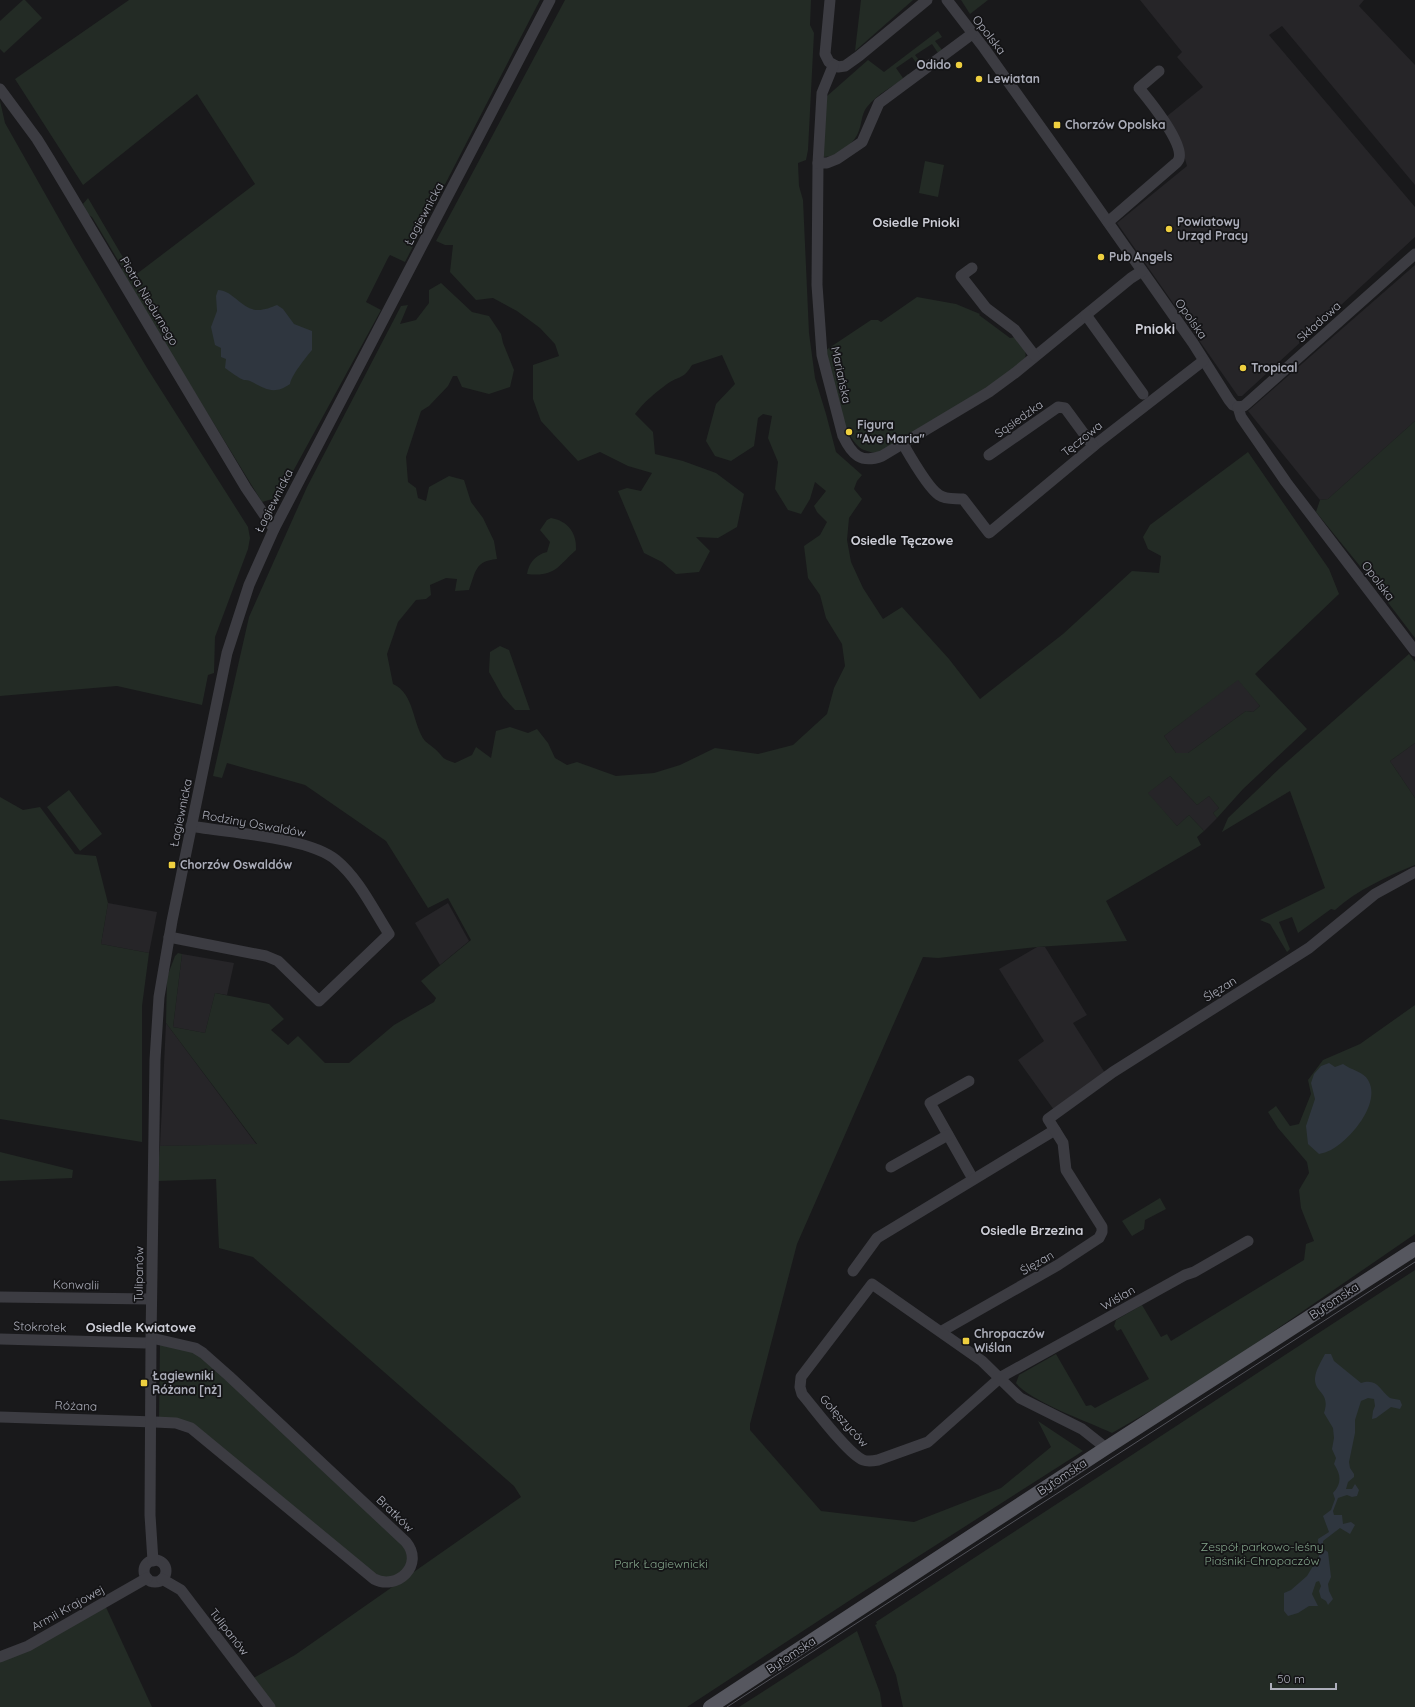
<svg xmlns="http://www.w3.org/2000/svg" width="1415" height="1707" font-family="Quicksand,sans-serif">
<style>
.built{fill:#262528}
.green{fill:#232b25;fill-rule:evenodd}
.water{fill:#2f363f}
.lines{fill:none;stroke-linecap:round;stroke-linejoin:round}
.minor{stroke:#3c3c42;stroke-width:11}
.major{stroke:#56575f;stroke-width:14}
.tram{stroke:#515259;stroke-width:1}
.poi-dot{fill:#eecf3f;stroke:#141416;stroke-width:1.5}
.labels{text-anchor:middle;stroke-width:3.5;stroke-linejoin:round;paint-order:stroke}
.street-label{font-size:12px;fill:#acaeba;stroke:#141416}
.poi-label{font-size:12px;font-weight:bold;fill:#acaeba;stroke:#141416;text-anchor:start}
.park-label{font-size:12px;fill:#84a58b;stroke:#141416}
.neighbourhood-label{font-size:13px;font-weight:bold;fill:#cdced7;stroke:#141416}
.quarter-label{font-size:14px;font-weight:bold;fill:#cdced7;stroke:#141416}
</style>
<rect width="100%" height="100%" fill="#19191b"/>
<!-- built -->
<g class="built">
<polygon points="1140,0 1364,0 1359,6 1415,65 1415,185 1282,26 1269,35 1415,207 1415,237 1242,396 1238,396 1117,223 1187,166 1180,141 1166,117 1203,87 1177,57 1182,52"/>
<polygon points="1415,265 1415,421 1328,499 1320,500 1248,411"/>
<polygon points="1238,679 1260,706 1253,712 1246,711 1188,753 1176,753 1164,736"/>
<polygon points="1415,743 1415,798 1390,761"/>
<polygon points="1170,776 1197,805 1209,796 1219,808 1213,813 1217,818 1204,831 1189,815 1177,826 1147,793"/>
<polygon points="108,903 157,912 149,953 101,944"/>
<polygon points="448,903 469,941 440,965 415,923"/>
<polygon points="1037,947 1045,947 1087,1015 1073,1023 1105,1073 1054,1110 1018,1060 1044,1041 999,969"/>
<polygon points="182,954 234,963 227,995 215,993 205,1033 173,1027"/>
<polygon points="166,1023 257,1145 160,1146"/>
</g>
<!-- green -->
<g class="green">
<polygon points="23,0 25,0 42,18 4,53 0,49 0,21"/>
<polygon points="129,0 540,0 405,262 390,255 388,258 366,302 381,310 279,497 262,502 122,274 122,267 92,217 87,214 83,204 88,198 134,276 255,184 197,94 83,185 15,79"/>
<path d="M565,0H811L810,25L814,33L808,150L806,160L798,163L799,186L803,200L809,333L815,378L826,414L836,452L862,475L857,481L854,489L862,499L849,518L847,540L851,562L863,588L883,619L902,607L949,659L980,699L1063,634L1132,571L1159,573L1161,556L1148,549L1143,537L1150,525L1248,452L1329,569L1339,594L1255,674L1307,729L1243,789L1217,818L1213,813L1219,808L1209,796L1197,805L1170,776L1148,793L1177,826L1189,815L1204,831L1197,837L1201,845L1106,901L1127,941L1037,947L938,958L923,957L797,1244L750,1424V1430L821,1511L914,1522L1001,1488L1051,1447L1038,1421L1083,1451L861,1593L687,1707H270L250,1680L295,1655L521,1497L514,1486L253,1257L219,1248L216,1179L157,1181L160,1146L257,1144L166,1023L167,977L175,956L178,953L182,954L173,1027L205,1033L215,993L269,1004L284,1019L271,1030L288,1045L298,1036L325,1063H349L394,1025L434,1002L436,998L421,981L471,940L448,898L428,908L386,841L305,785L227,763L222,778L213,776L249,617L307,487L401,306L408,305L400,324L416,320L429,303V290L441,283L472,312L489,316L501,334L503,343L514,370L510,387L489,394L462,387L457,376H453L448,386L429,406L421,411L406,457L408,482L416,488L418,498L426,501L429,487L449,476L464,480L471,502L483,518L494,541L497,559C475,561 476,571 469,590L455,591L457,579L446,578L430,585L431,595L426,599L416,600L398,622L387,654L393,684C415,694 412,724 425,741C428,744 432,746 435,749C445,758 440,758 455,763L472,755L476,747L491,758L496,731L510,727L528,733L537,729L548,743L555,758L567,765L577,762L616,776L654,773L680,765L715,748L758,754L793,745L827,714L834,688L845,666L842,644L826,618L820,595L808,578L804,546L820,535L827,522L817,512L814,506L826,491L815,482L810,499L801,514L788,510L775,489L778,462L768,438L772,416L763,414L758,418L754,446L731,461L715,456L706,441L716,404L735,384L722,355L692,365C683,380 680,375 667,384C655,393 644,402 635,414L653,432L655,454L683,461L716,473L744,494L737,527L718,538L696,537L710,551L699,572L676,574L662,562L644,553L618,491L627,488L641,491L652,473L628,466L600,452L578,461L541,421L533,399V365L559,356L555,344L540,328L517,311L493,298L476,300L450,272L453,245H445L436,241ZM1238,680L1260,706L1253,712L1246,711L1188,753H1176L1164,736Z"/>
<polygon points="861,0 913,0 855,51"/>
<polygon points="961,0 988,0 970,14"/>
<path d="M938,31L942,37L935,41L942,50L938,53L932,44L915,55L922,64L920,68L912,57L896,68L903,78L908,74L909,76C895,85 877,94 867,107C861,114 862,125 858,133C852,146 838,156 824,157L822,153L826,97L868,60L884,72Z"/>
<polygon points="0,101 5,123 74,245 147,368 248,527 250,538 248,549 215,637 214,673 208,675 202,705 117,686 0,696"/>
<polygon points="925,161 944,165 938,197 919,193"/>
<path d="M917,297L956,304L980,314L979,315L1010,338L1016,337C1020,343 1028,350 1025,358C1019,370 892,450 876,453C873,453 868,451 864,450C841,440 832,374 826,350L871,320H878L881,322Z"/>
<polygon points="1415,421 1415,638 1364,571 1316,512 1320,500 1328,499"/>
<path d="M551,518C568,521 577,533 576,550C557,567 555,577 527,574C529,563 535,555 547,552L550,542L540,530L547,520Z"/>
<polygon points="500,646 509,650 530,710 515,710 503,697 489,672 490,652"/>
<path d="M1409,654L1415,662V743L1390,761L1415,798V865C1388,876 1357,890 1335,910L1331,909L1298,933L1292,917L1279,922L1290,949L1287,952L1270,924L1260,920L1325,888L1290,791L1222,832L1228,818L1280,768Z"/>
<polygon points="69,790 102,834 80,851 47,807"/>
<polygon points="0,797 23,810 40,807 75,854 96,856 108,903 101,944 149,953 142,1006 142,1142 0,1119"/>
<path d="M1415,1005V1234L1197,1384L1112,1433C1089,1422 1029,1401 1016,1383L1019,1375L1056,1354L1086,1406L1091,1405L1095,1408L1149,1379L1121,1329L1117,1331L1114,1326L1116,1320L1142,1305L1161,1337L1167,1334L1171,1341L1304,1260L1306,1244L1314,1241L1301,1208L1299,1190L1309,1173L1307,1162L1278,1128L1268,1112L1276,1106L1290,1126L1299,1124L1311,1094L1308,1080L1323,1060L1360,1044Z"/>
<polygon points="0,1152 73,1170 72,1178 0,1181"/>
<polygon points="1160,1198 1166,1209 1145,1220 1144,1229 1132,1236 1122,1221"/>
<polygon points="1415,1270 1415,1707 903,1707 896,1675 875,1625 877,1624 876,1622"/>
<polygon points="160,1345 195,1348 406,1542 412,1564 386,1583 198,1432 159,1417"/>
<polygon points="104,1603 152,1707 0,1707 0,1657"/>
<polygon points="857,1631 880,1693 882,1707 739,1707"/>
</g>
<!-- water -->
<g class="water">
<path d="M218,290C231,290 239,305 252,309C259,312 270,308 277,305L283,309L294,324L312,331V350C306,357 291,376 290,384C273,396 265,388 250,381C248,380 246,380 244,380C240,379 229,371 225,368L226,359L221,357V348L215,345L211,327L217,311L216,296Z"/>
<path d="M1329,1063L1335,1067L1343,1064C1351,1070 1364,1072 1368,1080C1382,1103 1350,1140 1331,1150C1327,1152 1323,1153 1319,1154L1308,1144L1306,1126L1315,1099L1311,1083L1314,1074L1321,1066Z"/>
<path d="M1325,1354H1331L1334,1361L1361,1383C1378,1378 1379,1390 1390,1398C1392,1399 1397,1399 1400,1400L1402,1405L1400,1409L1391,1407L1376,1418L1372,1419L1373,1411L1375,1406L1374,1399L1368,1398L1361,1401L1355,1420V1433L1349,1462L1350,1468L1354,1474V1477L1348,1482L1346,1489H1352L1355,1484L1359,1490L1357,1496L1352,1497L1347,1495L1338,1498L1333,1511L1334,1515H1342L1343,1524L1351,1522L1355,1525L1350,1534L1340,1528L1323,1541V1549L1328,1552L1331,1577L1328,1584L1329,1591L1333,1599L1328,1605L1326,1601L1321,1598L1319,1591L1321,1586L1319,1581L1316,1582L1312,1594L1318,1606H1309L1298,1613L1288,1616L1284,1611V1593L1291,1590L1307,1576L1319,1556L1318,1539L1329,1532L1323,1516L1331,1510L1335,1499L1333,1493C1342,1483 1341,1475 1334,1464L1336,1458L1332,1449L1334,1438L1333,1428L1324,1413C1331,1392 1314,1393 1315,1378C1316,1369 1321,1362 1325,1354Z"/>
</g>
<g class="lines">
<!-- minor -->
<g class="minor">
<polyline points="830,0 825,54 829,62 838,67 845,66 859,56 927,0"/>
<polyline points="947,0 984,48 1074,174 1193,343 1229,400 1233,405 1238,407"/>
<path d="M833,66L822,93L818,163L817,285L822,355L843,436C852,455 861,464 882,456L989,392L1015,373L1131,278L1142,271"/>
<polyline points="0,89 37,139 50,160 246,488 274,529"/>
<polyline points="818,163 827,163 837,159 862,142 879,103 972,34"/>
<path d="M1108,222L1175,164C1177,163 1178,161 1179,159C1184,143 1149,100 1139,88L1159,71"/>
<polyline points="972,268 961,276 986,308 1015,330 1035,356"/>
<polyline points="1086,315 1143,394"/>
<polyline points="1238,407 1241,417 1286,482 1415,651"/>
<polyline points="1238,407 1244,406 1415,254"/>
<path d="M903,444C910,456 928,488 939,495C946,500 955,498 963,499L989,533L1096,444L1203,361"/>
<polyline points="989,455 1058,407 1065,408 1093,446"/>
<path d="M169,937L266,956L278,961L319,1001L389,934C373,909 359,879 336,860C309,837 228,833 191,826"/>
<polyline points="969,1081 930,1103 973,1179"/>
<polyline points="891,1167 948,1135"/>
<polyline points="853,1271 877,1238 1055,1130"/>
<polyline points="0,1297 151,1299"/>
<polyline points="942,1331 1058,1265 1099,1238 1102,1232 1102,1227 1066,1170 1063,1143 1048,1119 1113,1072 1309,948 1375,894 1415,872"/>
<path d="M0,1339L146,1343L156,1339L195,1348L203,1353L229,1376L406,1542C425,1565 397,1591 374,1579L191,1428L176,1423L155,1422L0,1417"/>
<path d="M1106,1448L1082,1429L1020,1398L982,1361L872,1284L801,1377L800,1387L802,1394C814,1408 848,1454 863,1460C868,1462 873,1461 878,1460L928,1442L1001,1377L1185,1275L1194,1272L1248,1241"/>
<circle cx="155" cy="1571" r="11"/>
<polyline points="153,1561 150,1515 151,1341 155,1060 159,997 172,921 227,653 249,585 274,529 550,0"/>
<polyline points="162,1579 181,1590 270,1707"/>
<polyline points="0,1657 28,1646 147,1578"/>
</g>
<!-- major -->
<polyline class="major" points="710,1707 1106,1448 1415,1249"/>
<!-- tram -->
<polyline class="tram" points="727,1707 1415,1262"/>
</g>
<!-- markers -->
<g class="poi-dot">
<circle cx="959" cy="65" r="4"/>
<circle cx="979" cy="79" r="4"/>
<rect x="1053" y="121" width="8" height="8" rx="2"/>
<circle cx="1169" cy="229" r="4"/>
<circle cx="1101" cy="257" r="4"/>
<circle cx="1243" cy="368" r="4"/>
<circle cx="849" cy="432" r="4"/>
<rect x="168" y="861" width="8" height="8" rx="2"/>
<rect x="962" y="1337" width="8" height="8" rx="2"/>
<rect x="140" y="1379" width="8" height="8" rx="2"/>
</g>
<g class="labels">
<!-- street labels -->
<g class="street-label">
<text transform="translate(989 35) rotate(52)" y="4">Opolska</text>
<text transform="translate(424 214) rotate(-62)" y="4">Łagiewnicka</text>
<text transform="translate(149 301) rotate(59)" y="4">Piotra Niedurnego</text>
<text transform="translate(1191 319) rotate(55)" y="4">Opolska</text>
<text transform="translate(1319 322) rotate(-42)" y="4">Składowa</text>
<text transform="translate(841 375) rotate(78)" y="4">Mariańska</text>
<text transform="translate(1019 419) rotate(-35)" y="4">Sąsiedzka</text>
<text transform="translate(1082 439) rotate(-39)" y="4">Tęczowa</text>
<text transform="translate(274 501) rotate(-63)" y="4">Łagiewnicka</text>
<text transform="translate(1378 581) rotate(53)" y="4">Opolska</text>
<text transform="translate(181 813) rotate(-78)" y="4">Łagiewnicka</text>
<text transform="translate(254 824) rotate(10)" y="4">Rodziny Oswaldów</text>
<text transform="translate(1220 989) rotate(-32)" y="4">Ślęzan</text>
<text transform="translate(1037 1263) rotate(-30)" y="4">Ślęzan</text>
<text transform="translate(139 1274) rotate(-89)" y="4">Tulipanów</text>
<text transform="translate(76 1285) rotate(1)" y="4">Konwalii</text>
<text transform="translate(1118 1298) rotate(-30)" y="4">Wiślan</text>
<text transform="translate(1334 1301) rotate(-33)" y="4">Bytomska</text>
<text transform="translate(40 1327) rotate(2)" y="4">Stokrotek</text>
<text transform="translate(76 1406) rotate(2)" y="4">Różana</text>
<text transform="translate(844 1421) rotate(48)" y="4">Gołęszyców</text>
<text transform="translate(1062 1477) rotate(-33)" y="4">Bytomska</text>
<text transform="translate(395 1514) rotate(44)" y="4">Bratków</text>
<text transform="translate(68 1608) rotate(-29)" y="4">Armii Krajowej</text>
<text transform="translate(229 1632) rotate(52)" y="4">Tulipanów</text>
<text transform="translate(791 1655) rotate(-33)" y="4">Bytomska</text>
</g>
<!-- poi labels -->
<g class="poi-label">
<text x="951" y="69" text-anchor="end">Odido</text>
<text x="987" y="83">Lewiatan</text>
<text x="1065" y="129">Chorzów Opolska</text>
<text x="1177" y="226">Powiatowy<tspan x="1177" dy="14">Urząd Pracy</tspan></text>
<text x="1109" y="261">Pub Angels</text>
<text x="1251" y="372">Tropical</text>
<text x="857" y="429">Figura<tspan x="857" dy="14">"Ave Maria"</tspan></text>
<text x="180" y="869">Chorzów Oswaldów</text>
<text x="974" y="1338">Chropaczów<tspan x="974" dy="14">Wiślan</tspan></text>
<text x="152" y="1380">Łagiewniki<tspan x="152" dy="14">Różana [nż]</tspan></text>
</g>
<!-- park labels -->
<g class="park-label">
<text x="1262" y="1551">Zespół parkowo-leśny<tspan x="1262" dy="14">Piaśniki-Chropaczów</tspan></text>
<text x="661" y="1568">Park Łagiewnicki</text>
</g>
<!-- neighbourhood labels -->
<g class="neighbourhood-label">
<text x="916" y="227">Osiedle Pnioki</text>
<text x="902" y="545">Osiedle Tęczowe</text>
<text x="1032" y="1235">Osiedle Brzezina</text>
<text x="141" y="1332">Osiedle Kwiatowe</text>
</g>
<!-- quarter labels -->
<g class="quarter-label">
<text x="1155" y="334">Pnioki</text>
</g>
</g>
<!-- scale -->
<path d="M1271 1683v6h65v-6" fill="none" stroke="#acaeba" stroke-width="2"/>
<text x="1277" y="1683" font-size="12" fill="#acaeba" stroke="#141416" stroke-width="3" paint-order="stroke">50 m</text>
</svg>
